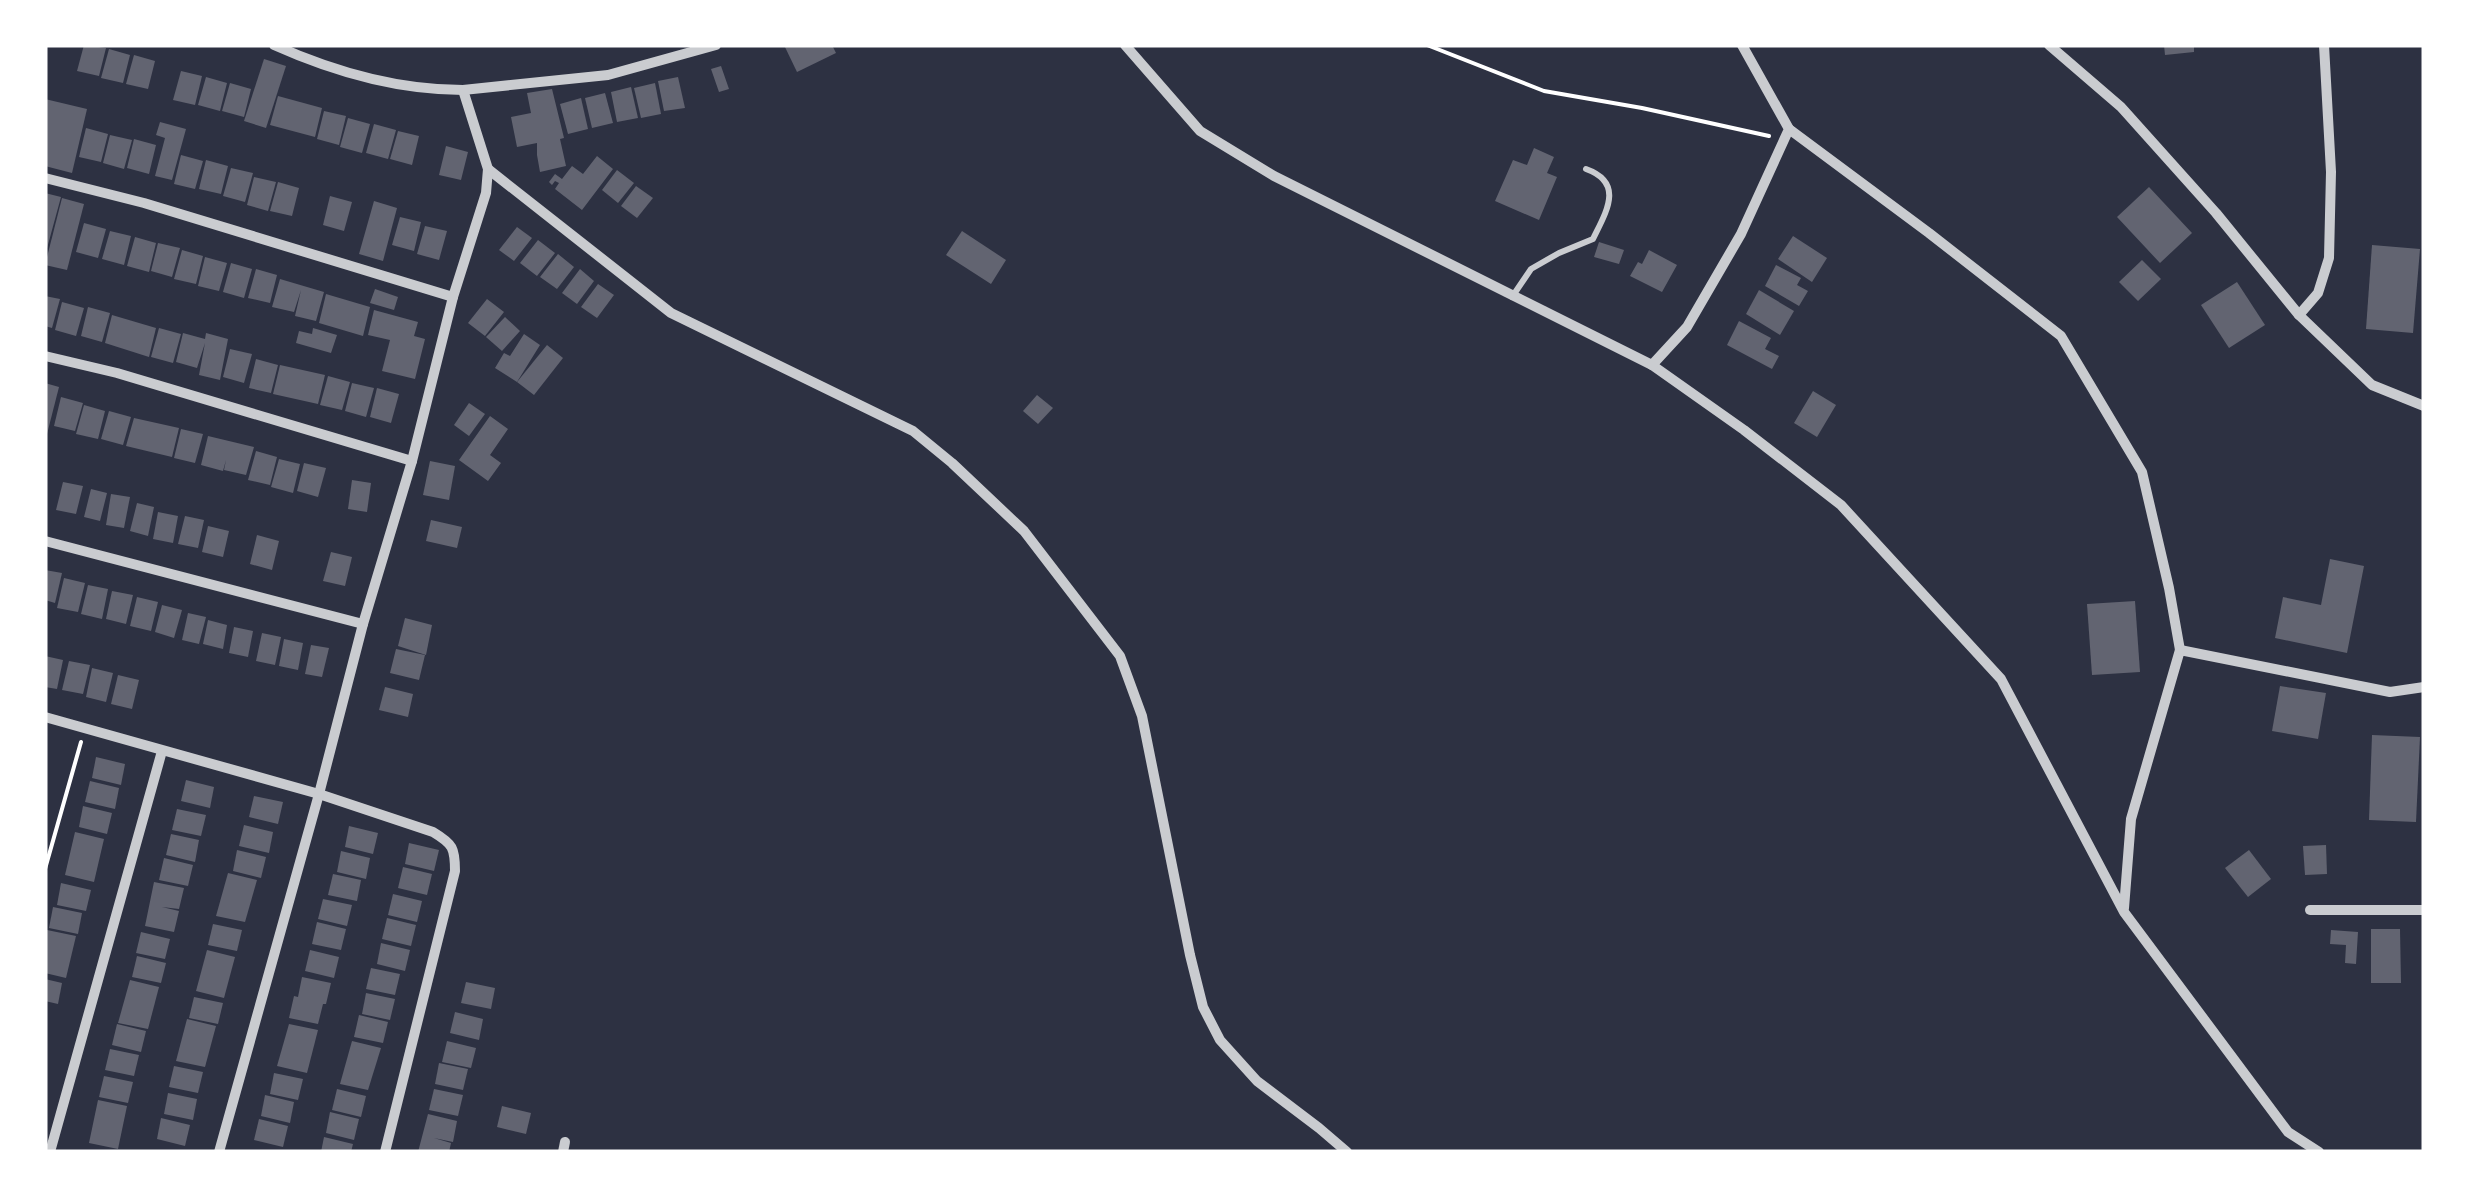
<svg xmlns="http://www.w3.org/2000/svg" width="2469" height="1197" font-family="Lato,sans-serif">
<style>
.building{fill:#626471}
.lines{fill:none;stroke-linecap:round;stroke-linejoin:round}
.path{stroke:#fff;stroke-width:4}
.service{stroke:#caccd0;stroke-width:6}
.minor{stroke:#caccd0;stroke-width:10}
</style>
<rect width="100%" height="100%" fill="#2d3142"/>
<!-- building -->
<g class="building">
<polygon points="84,45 106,48 99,76 77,71"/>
<polygon points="784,45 832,45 836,53 797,72"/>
<polygon points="2164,45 2194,45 2194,52 2165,55"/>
<polygon points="109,49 130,55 123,83 101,78"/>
<polygon points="134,55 155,61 148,89 126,84"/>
<polygon points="264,59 286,66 266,128 244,121"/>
<polygon points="721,66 729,89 719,92 711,69"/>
<polygon points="181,71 202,76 195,105 173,100"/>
<polygon points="206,77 227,83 220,111 198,105"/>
<polygon points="678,77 685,108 664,111 658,81"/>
<polygon points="230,83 251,89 244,117 222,111"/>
<polygon points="655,83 661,114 641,118 634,88"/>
<polygon points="631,87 638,118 617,122 611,92"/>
<polygon points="552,89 564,138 560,139 566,166 540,172 537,155 537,143 517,147 511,117 531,113 527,93"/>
<polygon points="605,93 613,123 592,128 585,98"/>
<polygon points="278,96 322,108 315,137 270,125"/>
<polygon points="581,98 588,129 568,134 560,104"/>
<polygon points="45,99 87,109 72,173 45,166"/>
<polygon points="324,111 346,116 339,145 317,139"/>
<polygon points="348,118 370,124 362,153 340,147"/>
<polygon points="160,122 186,129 172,180 155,176 165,138 156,135"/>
<polygon points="374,124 396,130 388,159 366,153"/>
<polygon points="86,128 108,134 101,162 79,157"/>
<polygon points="398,131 419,136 412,165 390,159"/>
<polygon points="110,135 132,140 124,169 103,163"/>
<polygon points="134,139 156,145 149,174 127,168"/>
<polygon points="446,146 468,152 461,180 439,175"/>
<polygon points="1534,148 1554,157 1547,173 1557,177 1539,220 1495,201 1513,160 1527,165"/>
<polygon points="181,155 203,161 195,189 174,184"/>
<polygon points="597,156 613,169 582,210 555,189 559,183 555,181 552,185 549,182 555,174 562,179 572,166 583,174"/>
<polygon points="206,160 228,166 221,194 199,189"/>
<polygon points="231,168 253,173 245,202 223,196"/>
<polygon points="617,170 634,183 618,203 602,190"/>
<polygon points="254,177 276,182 268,211 247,205"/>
<polygon points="278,182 299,188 292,216 270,211"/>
<polygon points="636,186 653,198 637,218 621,206"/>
<polygon points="2149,187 2192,233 2160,263 2117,217"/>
<polygon points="45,193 61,197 46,252 45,252"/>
<polygon points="330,196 352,202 344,231 323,225"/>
<polygon points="62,198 84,204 67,270 45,265"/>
<polygon points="374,201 397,208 383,261 359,254"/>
<polygon points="400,217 421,222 414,251 392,245"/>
<polygon points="84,223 106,229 98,258 76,252"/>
<polygon points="425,226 447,231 439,260 417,254"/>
<polygon points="517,227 532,238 514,261 499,250"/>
<polygon points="110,231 131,236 124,265 102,259"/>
<polygon points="962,231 1006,260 991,284 946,255"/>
<polygon points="1793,236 1827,258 1812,282 1778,259"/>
<polygon points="135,237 156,243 149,272 127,266"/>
<polygon points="538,240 555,253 537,276 520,263"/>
<polygon points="1599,242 1624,250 1619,264 1594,257"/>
<polygon points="158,243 180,248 172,277 151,271"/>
<polygon points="2372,245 2420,249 2413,333 2366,329"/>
<polygon points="182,250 203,256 196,284 174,279"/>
<polygon points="1649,250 1677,265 1662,292 1630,276 1638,262 1642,264"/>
<polygon points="558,254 574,267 557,289 540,277"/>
<polygon points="205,257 227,263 219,291 198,286"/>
<polygon points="2142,260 2161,279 2138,301 2119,282"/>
<polygon points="231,263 252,269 244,298 223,292"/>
<polygon points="1776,265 1801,278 1797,285 1808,291 1799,306 1765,286"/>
<polygon points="256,269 277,275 270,303 248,298"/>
<polygon points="580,269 594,281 577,304 562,293"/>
<polygon points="280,279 324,292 316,321 295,316 301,290 294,312 272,307"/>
<polygon points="2237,282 2265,325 2229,348 2201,305"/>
<polygon points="598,284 614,295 597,318 581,307"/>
<polygon points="375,289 398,297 394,310 370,303"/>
<polygon points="1759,290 1794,311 1780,335 1746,314"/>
<polygon points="326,294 370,307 363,336 319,323"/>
<polygon points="45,296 60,299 52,328 45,326"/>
<polygon points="487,299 504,312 485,336 468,323"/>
<polygon points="62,302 84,308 76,336 55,330"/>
<polygon points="88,307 110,313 102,342 81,336"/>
<polygon points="374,310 418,322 414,336 425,339 415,379 382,371 390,340 368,335"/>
<polygon points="112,315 156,328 149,357 105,343"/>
<polygon points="505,317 520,331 502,351 486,337"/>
<polygon points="1739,321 1771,338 1765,349 1779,356 1772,369 1727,345"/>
<polygon points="159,328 181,334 173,363 151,357"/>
<polygon points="313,328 337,335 331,353 296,343 299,331 312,334"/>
<polygon points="183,333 205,339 206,333 228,339 220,380 199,375 205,343 197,368 176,362"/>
<polygon points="524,334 540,345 517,382 495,368 504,353 510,356"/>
<polygon points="547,345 563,358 534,395 517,382"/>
<polygon points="230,349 252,354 244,383 223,377"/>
<polygon points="256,359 278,365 271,393 249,388"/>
<polygon points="280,365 325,375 318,404 273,394"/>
<polygon points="328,376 350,382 342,410 320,405"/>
<polygon points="45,383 59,387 46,438 45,438"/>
<polygon points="352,383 374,388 366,417 345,411"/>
<polygon points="377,388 399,394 391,423 370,417"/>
<polygon points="1813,391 1836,405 1817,437 1794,423"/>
<polygon points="1037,395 1053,408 1038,424 1023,411"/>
<polygon points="61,397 83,403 75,431 54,426"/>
<polygon points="469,403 485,414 469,436 454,425"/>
<polygon points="84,405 105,411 98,439 76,434"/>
<polygon points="109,411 131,417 123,445 101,439"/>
<polygon points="490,416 508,429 490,455 501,463 488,481 459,460"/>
<polygon points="134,418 179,428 172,457 126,446"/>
<polygon points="181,429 203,434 195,463 174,458"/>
<polygon points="208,436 254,447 246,475 224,470 226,460 223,471 201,465"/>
<polygon points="256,451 277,457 270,485 248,480"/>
<polygon points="279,459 300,464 293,493 271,487"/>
<polygon points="430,461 455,466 449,500 423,495"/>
<polygon points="304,463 326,468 318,497 297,491"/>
<polygon points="352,480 371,483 367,512 348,509"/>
<polygon points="63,482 83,486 76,514 56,510"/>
<polygon points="91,489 107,493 100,521 84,517"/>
<polygon points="111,494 130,497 124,528 106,525"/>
<polygon points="137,503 154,507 148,536 130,531"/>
<polygon points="158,512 178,516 173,543 153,539"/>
<polygon points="185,516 204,520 198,548 178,544"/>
<polygon points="431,520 462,527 457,548 426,541"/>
<polygon points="208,526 229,531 223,557 202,552"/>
<polygon points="257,535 279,541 272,570 250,564"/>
<polygon points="331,552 352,557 345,586 323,581"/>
<polygon points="2330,559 2364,566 2347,653 2275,638 2283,597 2321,605"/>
<polygon points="45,570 62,573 55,603 45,600"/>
<polygon points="64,578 85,583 78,612 57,608"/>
<polygon points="88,585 108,589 102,619 81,614"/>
<polygon points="112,591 133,595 126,624 106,619"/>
<polygon points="137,597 158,602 151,631 130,626"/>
<polygon points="2135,601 2140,672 2092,675 2087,604"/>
<polygon points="162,605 182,610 174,638 155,632"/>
<polygon points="188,613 206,617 199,644 182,640"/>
<polygon points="405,618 432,625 426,655 398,646"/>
<polygon points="208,620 227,625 223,649 203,644"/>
<polygon points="234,627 253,631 248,657 229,653"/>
<polygon points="262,633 281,637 275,665 256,661"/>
<polygon points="284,639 303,643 298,670 279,666"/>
<polygon points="311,645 329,648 322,677 305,674"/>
<polygon points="396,649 425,655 419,680 390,673"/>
<polygon points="45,656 63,660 57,689 45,687"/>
<polygon points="69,661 90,665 83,694 62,690"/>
<polygon points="92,668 113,673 106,702 86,697"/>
<polygon points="118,675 139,680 132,709 111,704"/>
<polygon points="2280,686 2326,693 2318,739 2272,731"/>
<polygon points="385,687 413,694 408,717 379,710"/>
<polygon points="2372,735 2420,737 2416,822 2369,820"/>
<polygon points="96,757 125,764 121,785 92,778"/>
<polygon points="186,780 214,787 210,808 181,801"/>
<polygon points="90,781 119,788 115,809 85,802"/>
<polygon points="254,796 283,802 278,824 249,817"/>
<polygon points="83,806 112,813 107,834 79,827"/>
<polygon points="177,809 206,815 201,836 172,830"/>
<polygon points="244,825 273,832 269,853 239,846"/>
<polygon points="349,826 378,833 373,854 345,847"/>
<polygon points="75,832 104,839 94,882 65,875"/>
<polygon points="171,834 199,840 195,862 166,855"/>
<polygon points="409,843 439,850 434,871 405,864"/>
<polygon points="2326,845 2327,874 2305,875 2303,846"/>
<polygon points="237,850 266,857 261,878 233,871"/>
<polygon points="2249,850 2271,879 2248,897 2225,868"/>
<polygon points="341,851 370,858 366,879 337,872"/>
<polygon points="164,858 193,865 188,886 159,880"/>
<polygon points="403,867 432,874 427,895 398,888"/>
<polygon points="228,873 257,880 245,922 216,916"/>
<polygon points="333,874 361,880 357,901 328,895"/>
<polygon points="154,882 184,888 179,909 162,907 179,911 174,932 145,926"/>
<polygon points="61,883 91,890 86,911 57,905"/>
<polygon points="393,894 422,901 417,922 388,915"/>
<polygon points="323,899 352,905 347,926 318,919"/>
<polygon points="53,907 82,913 78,934 49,928"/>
<polygon points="387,918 416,925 411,946 382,939"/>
<polygon points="317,922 346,929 341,950 312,944"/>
<polygon points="213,924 242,930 237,951 208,945"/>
<polygon points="2371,929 2400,929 2401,983 2371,983"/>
<polygon points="47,930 76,936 66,978 45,973"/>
<polygon points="2331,930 2358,932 2356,964 2345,963 2346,945 2330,944"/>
<polygon points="141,932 170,939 165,959 136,953"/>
<polygon points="381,943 410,950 405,971 377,964"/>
<polygon points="207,950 235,957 224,998 196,991"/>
<polygon points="310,950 339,957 334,978 305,971"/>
<polygon points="137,956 166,963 161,983 132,977"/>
<polygon points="371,968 400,974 395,995 366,989"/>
<polygon points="302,977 331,983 326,1004 323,1004 318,1024 289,1018 294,996 298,997"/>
<polygon points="45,979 62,983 58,1004 45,1001"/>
<polygon points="130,980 159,987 148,1029 118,1023"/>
<polygon points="466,982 495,988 491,1009 461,1003"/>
<polygon points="366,993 395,999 390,1020 362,1014"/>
<polygon points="194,997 223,1003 218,1024 189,1018"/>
<polygon points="455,1012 483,1019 479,1040 450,1033"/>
<polygon points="359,1015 388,1022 383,1043 354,1037"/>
<polygon points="187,1019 216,1026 205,1067 176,1061"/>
<polygon points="117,1024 146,1031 141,1052 112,1045"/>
<polygon points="289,1024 318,1030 307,1073 277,1066"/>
<polygon points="352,1041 381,1048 368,1090 340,1084"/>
<polygon points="447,1041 476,1048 471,1068 442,1062"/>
<polygon points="110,1049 139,1055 134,1076 105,1070"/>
<polygon points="439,1063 468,1069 463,1090 435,1084"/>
<polygon points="174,1066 203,1072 198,1093 169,1087"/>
<polygon points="274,1073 303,1079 298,1100 270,1094"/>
<polygon points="104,1076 133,1082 128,1103 99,1097"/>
<polygon points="337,1089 366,1096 361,1117 332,1110"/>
<polygon points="434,1089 463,1095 458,1116 429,1110"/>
<polygon points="168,1093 197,1099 193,1120 164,1114"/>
<polygon points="265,1095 294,1102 290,1123 261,1116"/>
<polygon points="98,1100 127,1106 118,1149 89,1143"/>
<polygon points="502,1106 531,1113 526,1134 497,1127"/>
<polygon points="330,1112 359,1119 354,1140 326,1133"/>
<polygon points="428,1114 457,1121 453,1142 434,1138 451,1143 449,1152 418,1152"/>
<polygon points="161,1118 190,1125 185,1146 157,1139"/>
<polygon points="259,1119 288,1126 283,1147 254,1140"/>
<polygon points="324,1137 353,1144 351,1152 321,1152"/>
</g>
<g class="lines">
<!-- path -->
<g class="path">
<polyline points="1427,45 1544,91 1642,108 1769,136"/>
<polyline points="45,869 81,742"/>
</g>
<!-- service -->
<path class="service" d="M1512,297L1531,269L1559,253L1593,239C1606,212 1625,183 1586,169"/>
<!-- minor -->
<g class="minor">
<path d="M274,45C332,71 399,90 463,90L608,75L716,45"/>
<polyline points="1125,45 1200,131 1274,176 1652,365 1744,430 1841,505 2001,679 2124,912 2288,1132 2319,1152"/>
<polyline points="2049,45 2121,107 2216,213 2299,315 2372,385 2424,406"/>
<polyline points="1789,129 1929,233 2061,336 2142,472 2169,588 2180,650"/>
<polyline points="488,169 671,313 913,431 952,463 1024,531 1120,656 1142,716 1190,955 1203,1007 1220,1040 1257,1081 1319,1128 1347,1152"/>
<polyline points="45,178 144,203 453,297 486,193 488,169 463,90"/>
<polyline points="2299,315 2318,293 2329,258 2331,172 2324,45"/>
<polyline points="45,356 117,373 412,461"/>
<polyline points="1652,365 1687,327 1741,234 1789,129 1742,45"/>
<polyline points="45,541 363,624"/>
<path d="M45,717L319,794L433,832C453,844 455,848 455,871L385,1152"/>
<polyline points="2124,908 2131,819 2180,650 2390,692 2424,687"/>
<polyline points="2310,910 2424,910"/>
<polyline points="50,1152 162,751"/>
<polyline points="219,1152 319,794 363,624 412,461 453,297"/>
<polyline points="563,1152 565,1142"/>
</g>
</g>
<!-- border -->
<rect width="2469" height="1197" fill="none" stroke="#ffffff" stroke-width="95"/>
</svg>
